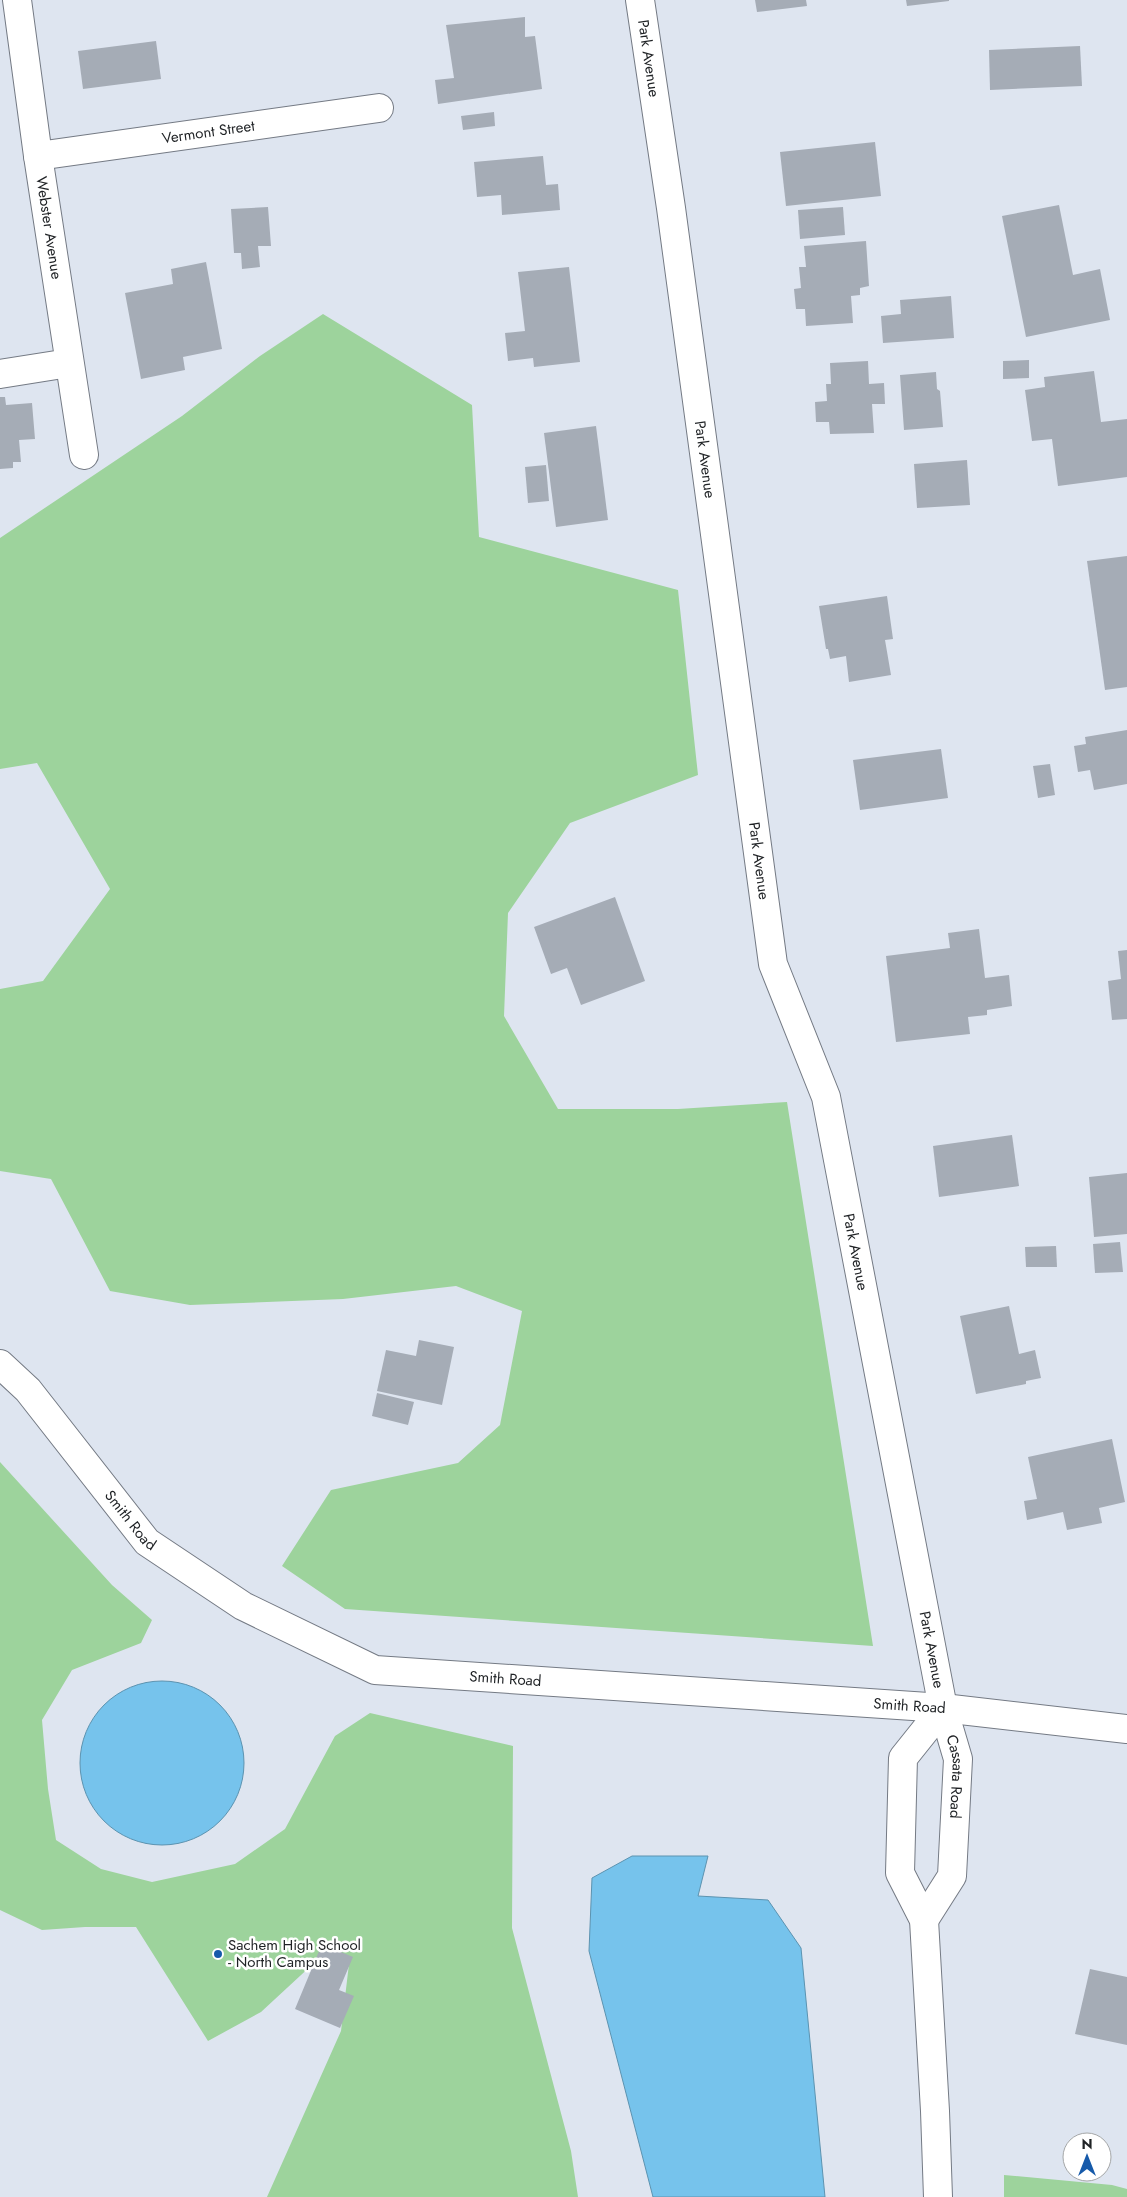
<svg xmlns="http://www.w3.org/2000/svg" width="1127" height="2197" font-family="Jost,sans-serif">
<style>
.green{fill:#9dd39c}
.water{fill:#76c3ec;stroke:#5c93b0}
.building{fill:#a5acb6}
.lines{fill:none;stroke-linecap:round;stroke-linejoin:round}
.street-casing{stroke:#747a84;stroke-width:30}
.secondary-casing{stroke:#747a84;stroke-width:30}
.street{stroke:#fff;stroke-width:28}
.secondary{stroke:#fff;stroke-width:28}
.poi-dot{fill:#165aaa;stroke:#fff;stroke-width:2}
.labels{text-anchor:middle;stroke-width:5;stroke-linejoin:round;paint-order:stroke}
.street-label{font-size:15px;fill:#1f2225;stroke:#fff}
.poi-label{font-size:15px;fill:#1f2225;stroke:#fff;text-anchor:start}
</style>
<rect width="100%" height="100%" fill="#dee5f0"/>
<!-- green -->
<g class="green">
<polygon points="323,314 472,405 479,537 678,590 698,775 570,823 508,913 504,1016 558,1109 678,1109 787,1102 873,1646 345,1609 282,1566 331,1490 458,1463 500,1425 522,1311 456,1286 343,1299 190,1305 110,1291 51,1179 0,1171 0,989 43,981 110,889 37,763 0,769 0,538 182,416 260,356"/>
<polygon points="0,1462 112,1585 152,1620 141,1643 72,1670 42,1720 48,1789 56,1840 101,1869 152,1882 235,1864 285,1829 335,1736 370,1713 513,1746 512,1928 571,2151 578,2197 267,2197 341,2031 349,1964 327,1951 261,2012 208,2041 136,1927 85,1927 42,1930 0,1910"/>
<polygon points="1004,2175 1112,2185 1127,2189 1127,2197 1004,2197"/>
</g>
<!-- water -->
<g class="water">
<circle cx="162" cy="1763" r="82"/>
<polygon points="632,1856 708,1856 698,1896 768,1900 801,1948 825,2197 653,2197 589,1951 592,1878"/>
</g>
<!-- building -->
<g class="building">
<polygon points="755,0 806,0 807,6 757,12"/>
<polygon points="906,0 949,0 949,1 907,6"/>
<polygon points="525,17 525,37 535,36 542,89 438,104 435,80 454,78 446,25"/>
<polygon points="156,41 161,79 83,89 78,51"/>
<polygon points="1080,46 1082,86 990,90 989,50"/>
<polygon points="494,112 495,126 463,130 461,116"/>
<polygon points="875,142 881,196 786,206 780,152"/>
<polygon points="543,156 546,185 558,184 560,210 502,215 501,195 477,197 474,162"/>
<polygon points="1059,205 1073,275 1100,269 1110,320 1026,337 1002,216"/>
<polygon points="268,207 271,246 258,246 260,267 242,269 241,253 234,253 231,209"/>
<polygon points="843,207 845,235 800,239 798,210"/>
<polygon points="866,241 869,286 860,288 860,295 851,296 853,323 806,326 805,309 796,309 794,289 801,288 799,267 806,267 804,246"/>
<polygon points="206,262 222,349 183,357 185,370 141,379 125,293 173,284 171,269"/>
<polygon points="569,267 580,362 534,367 533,358 508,361 505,333 525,331 518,272"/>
<polygon points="951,296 954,338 883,343 881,316 901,314 900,300"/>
<polygon points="1029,360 1029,378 1003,379 1003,361"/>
<polygon points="868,361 869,384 884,383 885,404 872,404 874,433 830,434 829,422 816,422 815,402 827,401 826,384 831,384 830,363"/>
<polygon points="1094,371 1101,422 1127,419 1127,477 1058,486 1052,439 1032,441 1025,390 1045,387 1044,377"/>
<polygon points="936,372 937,389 940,391 943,427 904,430 900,375"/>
<polygon points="0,397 5,397 6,405 32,403 35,439 19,440 21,462 13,462 13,468 0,469"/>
<polygon points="596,426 608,520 556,527 544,433"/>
<polygon points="967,460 970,505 917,508 914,464"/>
<polygon points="546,465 549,501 528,503 525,467"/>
<polygon points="1127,556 1127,687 1105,690 1087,561"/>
<polygon points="887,596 893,639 885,640 891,675 849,682 846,656 830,659 828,649 826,649 819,606"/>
<polygon points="1127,730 1127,784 1094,790 1090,770 1078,772 1074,746 1086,744 1085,737"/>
<polygon points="941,749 948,798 860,810 853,760"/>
<polygon points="1050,764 1055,795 1038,798 1033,766"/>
<polygon points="615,897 645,981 581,1005 567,968 551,974 534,927"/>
<polygon points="979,929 985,978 1009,975 1012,1006 987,1010 987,1015 968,1017 970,1034 896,1042 886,956 950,948 948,933"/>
<polygon points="1127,950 1127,1019 1112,1020 1108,981 1121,979 1118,951"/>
<polygon points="1012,1135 1019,1186 939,1197 933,1146"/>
<polygon points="1127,1173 1127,1234 1094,1237 1089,1177"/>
<polygon points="1120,1242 1123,1272 1095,1273 1093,1244"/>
<polygon points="1056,1246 1057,1267 1026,1267 1025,1247"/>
<polygon points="1009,1306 1019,1354 1035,1350 1041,1378 1026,1381 1026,1384 976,1394 960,1316"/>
<polygon points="419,1340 454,1347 442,1405 377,1391 386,1350 416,1356"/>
<polygon points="377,1393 414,1402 408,1425 372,1416"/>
<polygon points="1112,1439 1125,1502 1099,1508 1102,1523 1067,1530 1063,1512 1027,1520 1024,1501 1037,1499 1028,1457"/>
<polygon points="322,1944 353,1957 339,1990 354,1996 340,2028 295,2009"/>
<polygon points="1090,1969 1127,1977 1127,2045 1075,2034"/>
</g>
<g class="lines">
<!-- street casing -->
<g class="street-casing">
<g id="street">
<path id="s1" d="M17,0L38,156L84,455"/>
<path id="s2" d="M640,0L671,208L773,964L826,1097L943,1708L958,1759L952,1876L924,1920"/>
<path id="s3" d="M38,156L379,108"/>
<polyline points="0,374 69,363"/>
<polyline points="938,2197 935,2111 924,1920 900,1873 903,1758 943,1708"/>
</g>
</g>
<!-- secondary casing -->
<g class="secondary-casing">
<g id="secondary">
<path id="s4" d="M0,1364L28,1390L147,1542L243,1606L375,1670L943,1708L1127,1729"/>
</g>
</g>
<!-- street -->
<use href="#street" class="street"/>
<!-- secondary -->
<use href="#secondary" class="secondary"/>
</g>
<!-- markers -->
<circle class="poi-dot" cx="218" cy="1954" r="5"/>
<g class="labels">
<!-- street labels -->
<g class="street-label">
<text dy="5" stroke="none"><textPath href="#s2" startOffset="59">Park Avenue</textPath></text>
<text dy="5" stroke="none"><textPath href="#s3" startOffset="172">Vermont Street</textPath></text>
<text dy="5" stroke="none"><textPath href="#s1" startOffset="230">Webster Avenue</textPath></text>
<text dy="5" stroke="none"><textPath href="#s2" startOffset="464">Park Avenue</textPath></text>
<text dy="5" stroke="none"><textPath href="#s2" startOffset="869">Park Avenue</textPath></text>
<text dy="5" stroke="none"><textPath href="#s2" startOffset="1274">Park Avenue</textPath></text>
<text dy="5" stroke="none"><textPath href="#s4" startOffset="204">Smith Road</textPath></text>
<text dy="5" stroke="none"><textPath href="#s2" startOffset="1679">Park Avenue</textPath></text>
<text dy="5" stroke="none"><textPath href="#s4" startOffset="624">Smith Road</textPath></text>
<text dy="5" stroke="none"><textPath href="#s4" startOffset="1029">Smith Road</textPath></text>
<text dy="5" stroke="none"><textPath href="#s2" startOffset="1809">Cassata Road</textPath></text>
</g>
<!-- poi labels -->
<g class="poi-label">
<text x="228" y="1950">Sachem High School<tspan x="228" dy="17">- North Campus</tspan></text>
</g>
</g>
<!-- north arrow -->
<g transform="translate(1087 2157)"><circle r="24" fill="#ffffff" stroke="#a5a7a8"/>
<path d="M0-4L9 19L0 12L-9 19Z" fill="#165aaa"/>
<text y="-8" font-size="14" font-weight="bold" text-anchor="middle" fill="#1f2225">N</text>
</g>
</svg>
